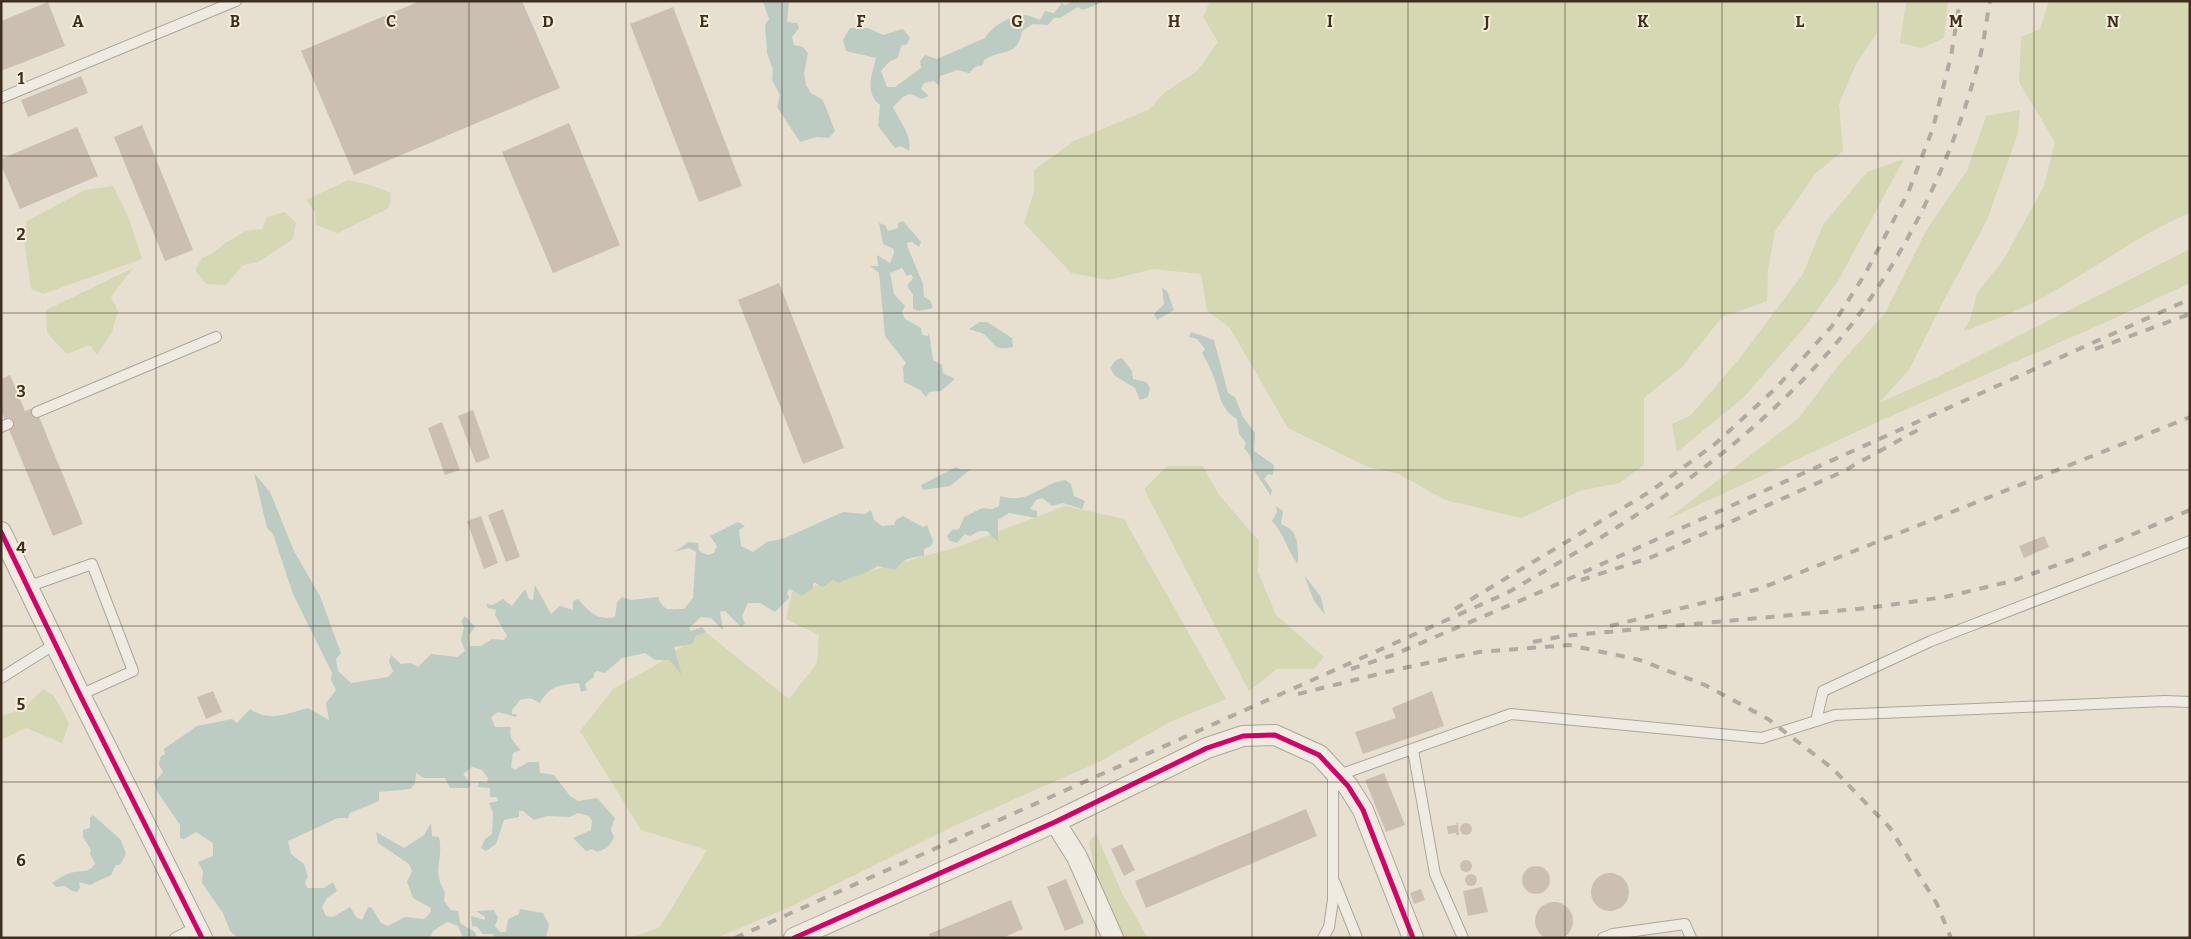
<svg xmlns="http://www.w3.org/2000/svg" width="2191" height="939" font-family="Bitter,serif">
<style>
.green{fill:#d6d7b3}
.water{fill:#bcccc2}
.building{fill:#cbbfb2}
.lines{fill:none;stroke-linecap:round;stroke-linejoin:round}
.service-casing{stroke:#ada599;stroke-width:12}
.minor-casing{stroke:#ada599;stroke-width:22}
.service{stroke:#efebe3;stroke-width:10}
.minor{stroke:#efebe3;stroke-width:20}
.rail{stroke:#afaaa2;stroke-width:4;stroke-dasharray:9 9;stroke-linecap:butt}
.cycleway-casing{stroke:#f7eed8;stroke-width:8}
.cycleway{stroke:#d6006c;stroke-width:5}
.grid{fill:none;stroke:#3d2e20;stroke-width:1;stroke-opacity:0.55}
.grid-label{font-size:16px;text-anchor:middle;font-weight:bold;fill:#3d2e20;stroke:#f7eed8;stroke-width:4;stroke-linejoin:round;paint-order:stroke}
</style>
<rect width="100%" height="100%" fill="#e7e0d1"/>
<!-- green -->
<g class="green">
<polygon points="1210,1 1877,1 1877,33 1856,64 1839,104 1843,151 1816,173 1775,231 1768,270 1767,301 1722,317 1683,366 1644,398 1644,465 1619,483 1580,491 1521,518 1445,500 1399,474 1368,467 1288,428 1230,328 1207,311 1201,274 1153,269 1109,280 1071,273 1024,223 1034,192 1034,170 1074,141 1150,109 1165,92 1197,71 1218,42 1203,17"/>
<polygon points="1906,1 1948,1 1944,38 1922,48 1900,43"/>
<path d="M2049,1H2190V213C2141,233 2100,265 2054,291C2025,308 1995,320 1963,331L1970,320L1977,293L2004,259L2044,186L2055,142L2019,82L2021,37L2040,29Z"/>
<polygon points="2020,110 2018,133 1987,220 1943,302 1909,370 1879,403 1937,377 2190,249 2190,283 2113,319 1882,420 1666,520 1799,418 1838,366 1885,313 1927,229 1967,171 1986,116"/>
<polygon points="1904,159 1838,281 1804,328 1743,398 1677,452 1672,424 1691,415 1739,359 1803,274 1823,225 1867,172"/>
<polygon points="348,180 374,186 391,193 389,208 338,233 316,225 315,212 306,200"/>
<polygon points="113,186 128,216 142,259 43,294 31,289 24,241 27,221 85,190"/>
<polygon points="285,212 296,223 293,239 258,262 243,265 226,285 206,284 195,270 202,258 213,253 225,243 246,231 262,229 267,217"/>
<polygon points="133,268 111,297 118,311 112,332 97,355 90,345 67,354 47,333 46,310"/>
<polygon points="1167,466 1203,466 1219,495 1259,541 1258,572 1276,615 1324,657 1314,669 1277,669 1249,691 1144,489"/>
<polygon points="1065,506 1124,519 1226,699 1172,721 1101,761 956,825 790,907 716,938 630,938 660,927 707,850 641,830 580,731 614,688 653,667 704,631 789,699 817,663 819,635 786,619 792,592 958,547"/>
<polygon points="43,689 54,696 69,723 62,743 26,728 1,740 1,716 23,709"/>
<polygon points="1096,834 1123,895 1148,938 1124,938 1096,875 1089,842"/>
</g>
<!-- water -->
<g class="water">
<polygon points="789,1 787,22 797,23 799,28 792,37 794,45 803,47 808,53 804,74 806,85 811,93 823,100 835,131 829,138 817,137 800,142 777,107 780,95 772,80 773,70 767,53 765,25 769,19 763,2"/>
<path d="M1074,1H1106L1083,10L1078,7L1060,18H1054L1048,25L1033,24L1022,31C1018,57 1003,48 984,60L983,65L975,67L969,73L958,70L940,76L939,86L934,81L924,83L921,89L929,96L922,99L910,94L903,97L893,107C899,120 913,137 909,151L901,146L895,148L878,126L880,105C864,92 872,75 876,58L846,51L843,40L850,28H868L883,35L903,29L910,38L907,44L901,46L898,58L890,61L881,71L887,87H895L921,68L920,61L925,55L937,59L985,38C991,26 1010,16 1024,15C1029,15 1035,18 1040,20L1045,11L1054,13L1062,3L1065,5Z"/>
<polygon points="903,221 921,242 919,247 912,242 907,243 908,248 923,284 924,297 930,300 933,308 919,311 913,309 913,295 907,286 913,278 911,274 907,276 902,268 890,273 894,294 905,306 902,312 905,319 921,328 922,335 928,336 929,333 933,360 942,365 943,373 955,379 941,391 929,392 926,397 920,390 904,382 903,368 906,363 885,336 879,273 870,266 878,266 877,255 890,263 894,253 894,249 883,244 879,223 885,225 888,231 898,228 898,223"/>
<polygon points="1162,288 1167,291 1174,310 1157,320 1154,314 1164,304"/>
<path d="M980,322H987L1012,338L1013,347C994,351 997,346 985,335C981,332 974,331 969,329Z"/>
<path d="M1191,332L1214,340L1228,393L1235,397L1243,417L1255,433L1254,451L1274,465L1273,475L1268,474L1264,479L1272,490L1271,496L1253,469L1250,455L1244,448L1246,443L1239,434L1237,419C1219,409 1220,392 1213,375C1210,367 1206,360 1202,353L1205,349L1197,339L1189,337Z"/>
<polygon points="1122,358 1132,371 1133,379 1146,382 1150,388 1148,397 1140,400 1135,388 1115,376 1110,368 1116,360"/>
<polygon points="956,467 961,470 971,469 950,486 923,490 921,485"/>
<path d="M254,473L270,492L294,551L320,596L341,653L336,659L338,671L351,683L388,677L393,672L389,661L391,655L401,664L411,663L418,667L431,654L457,657L465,651L461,640L464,627L461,621L465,616L475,627L469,635L470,646H481L492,639L504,640L507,636L495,615L496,610L488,608L486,604L493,605L503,599L512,606L525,589L529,599L533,600L535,585L551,614L560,606L573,610V601L578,599C589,612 597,621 615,617L617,602L622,597L631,600L658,597C664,613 670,609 684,609L693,598L696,552L689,548L674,552L689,542L698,543L699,551L708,555L714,553L717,546L710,536L738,522L745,526L739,530L741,546L753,552L767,542L785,538L843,512L865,514L871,510L874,520L882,526L894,525L896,520L903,516L923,527L927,525L933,541L931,546L924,549V556C912,557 901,559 896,570L878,566C865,575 853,575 839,583L833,580L822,587L814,582L812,589L802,596L790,589L787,592L789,598L775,612L760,603H748L742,616L745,624L741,627L725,611L720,612L723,630L711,618L701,617L689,628L691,631L702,627L706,632L696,636L692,644L674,647L682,676L670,660H655L645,653L622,658L605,673L597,671L594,673V677L585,684L587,690L581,692L579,683C560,685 550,685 540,703L530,698L520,700L512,710V714H517L516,717L498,712L491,717L495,727H511C508,737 514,743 521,750L513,753L511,767L515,770L528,762H539L540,773L554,775L570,796L578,801L597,798L615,818L611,829L614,838L608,847L598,852L592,849L586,851L573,838L591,830L592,821L589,816L578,813L570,817L547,816L534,820L523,811H519V817L504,820L496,844L486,851L481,848L485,839L492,834L493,813L489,803L498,801L497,797H490V788L478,787L479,782L487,783L488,778L482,770L472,767L463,774L471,784L468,788H450L445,778H424L416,773L415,784L410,789L379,792V801L350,813L348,818H338L288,841L291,854L304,864L308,877L305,882L307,888H324L333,882L337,891L327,898L322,907L326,916L333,917L350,907L356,917L362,920L368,907L372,908L381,923L388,926L405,917L424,919L430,913L431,908L413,898L407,882L412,871L409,864L378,843L376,832L404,848L424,835L431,823L432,836L439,837C443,854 436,866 439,878C441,889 447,889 444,901L451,910L458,911L460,923L475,932L477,938H463L458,926L447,922L433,931L430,938H238L230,931L223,913L202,883L203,871L198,862L213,856V843L196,832L184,839L180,838V825L157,791L154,783L163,772L159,765L160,757L165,754L164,749L197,726L232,719L237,723L250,709C269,723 288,713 308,708L329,720L326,703L336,690L331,680L332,673L293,594L273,534L267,528Z"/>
<path d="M1065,480L1071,484L1074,496L1085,501L1082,509L1063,503L1052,506L1042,498L1036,500L1030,509L1037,511V518L1009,513L998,520V542L987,531H979L970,536L965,534L957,543L950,541L947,536L952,530L959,529L964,517L982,508L992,509L999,506L1000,496C1030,505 1039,484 1065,480Z"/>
<path d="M1276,506L1283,511L1281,524C1300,531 1298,547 1298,564C1287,551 1284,533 1272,521L1277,512Z"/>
<polygon points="1304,575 1321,597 1325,615 1314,601"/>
<path d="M93,815L121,840L126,854L120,865H116L111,875L90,885L79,882L80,888L77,892L72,891L65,886L56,887L52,883C58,879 64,875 70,873C79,870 90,874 95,863L90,854L91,850L83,837V830L90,828V818Z"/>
<polygon points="520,909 543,913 549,925 546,938 495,938 493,934 483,934 477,927 472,926 471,916 485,920 485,917 476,911 494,910 498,918 495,926 500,932 506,932 508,919 519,914"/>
</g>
<!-- building -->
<g class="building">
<polygon points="420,1 522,1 560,88 354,175 301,51"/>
<polygon points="48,2 65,46 1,71 1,21"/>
<polygon points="673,7 742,186 699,202 630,24"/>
<polygon points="81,76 88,93 28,117 21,100"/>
<polygon points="569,123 620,245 553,273 502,152"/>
<polygon points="142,125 193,250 165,261 114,137"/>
<polygon points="77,127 98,176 20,209 1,165 1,159"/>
<polygon points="779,283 844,448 803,464 738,300"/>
<polygon points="10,375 25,411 35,407 83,524 53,536 1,410 1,379"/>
<polygon points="473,410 490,458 476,463 458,416"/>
<polygon points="442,422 460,470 445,475 428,428"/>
<polygon points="503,509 520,557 506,562 488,515"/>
<polygon points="481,516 498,563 484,569 467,521"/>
<polygon points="2044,536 2049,547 2024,558 2019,546"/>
<polygon points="213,691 222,712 206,719 197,697"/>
<polygon points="1432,691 1444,726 1363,754 1355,732 1396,718 1392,708"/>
<polygon points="1384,773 1405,825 1386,832 1365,780"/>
<polygon points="1306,809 1317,836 1146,908 1135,881"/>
<polygon points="1456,822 1460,824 1458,824 1459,835 1456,835 1456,833 1448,834 1447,826 1457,825"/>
<circle cx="1466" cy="829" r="6"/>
<polygon points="1122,844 1135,870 1124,876 1111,849"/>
<circle cx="1466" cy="866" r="6"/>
<circle cx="1536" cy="880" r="14"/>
<circle cx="1610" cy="892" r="19"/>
<circle cx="1471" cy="880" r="6"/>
<polygon points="1066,879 1084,923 1065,931 1047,887"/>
<polygon points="1482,887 1488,912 1468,916 1463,891"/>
<polygon points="1421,889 1425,900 1414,904 1410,893"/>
<polygon points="1011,900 1023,929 1002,938 930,938 929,934"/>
<circle cx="1554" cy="921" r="19"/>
</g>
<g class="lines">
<!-- service casing -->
<g class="service-casing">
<g id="service">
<polyline points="1,98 236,1"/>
<polyline points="37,412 216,337"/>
<polyline points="1,427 8,424"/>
<polyline points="27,587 92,564 133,671 80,695"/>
<polyline points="1,678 55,644"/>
<polyline points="1816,721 1823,691 1931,641 2190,541"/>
<polyline points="1413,750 1435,874 1463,938"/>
<polyline points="1339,775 1511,714 1762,738 1835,715 2165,701 2190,702"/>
<polyline points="1335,883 1357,938"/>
<polyline points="175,938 197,927"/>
<polyline points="1323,938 1329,927 1333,900 1333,771"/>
<polyline points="1603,938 1613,934 1685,924 1691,938"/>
</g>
</g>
<!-- minor casing -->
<g class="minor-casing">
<g id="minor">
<polyline points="1,532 80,695 202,938"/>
<polyline points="1055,822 1077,857 1113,938"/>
<polyline points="794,938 1055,822 1207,748 1243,736 1275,735 1319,755 1348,786 1363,810 1413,938"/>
</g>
</g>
<!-- service -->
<use href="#service" class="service"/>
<!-- minor -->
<use href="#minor" class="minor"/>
<!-- rail -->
<g class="rail">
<polyline points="2095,349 2190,314"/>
<polyline points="1581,580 1652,557 1842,472 1923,427"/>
<polyline points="1455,609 1651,491 1715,444 1775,389 1832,326 1865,274 1908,193 1933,128 1951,56 1960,1"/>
<polyline points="1610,626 1759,589 2190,417"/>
<polyline points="1533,642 1563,636 1868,608 1945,597 2012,581 2077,558 2190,510"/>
<polyline points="1351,669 1393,655 1531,596 2190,299"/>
<polyline points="1298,694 1399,669 1479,652 1569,645 1640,660 1705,685 1768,719 1832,768 1890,828 1937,904 1951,938"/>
<path d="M735,938L1507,593C1558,563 1609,534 1657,501C1726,455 1791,398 1844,334C1905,258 1953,158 1978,64C1984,44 1986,22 1990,1"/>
</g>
<!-- cycleway casing -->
<g class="cycleway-casing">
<g id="cycleway">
<polyline points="1,532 80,695 202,938"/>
<polyline points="794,938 1055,822 1207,748 1243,736 1275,735 1319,755 1348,786 1363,810 1413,938"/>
</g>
</g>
<!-- cycleway -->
<use href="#cycleway" class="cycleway"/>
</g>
<!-- grid -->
<path class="grid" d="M156,1V938M313,1V938M469,1V938M626,1V938M782,1V938M939,1V938M1096,1V938M1252,1V938M1408,1V938M1565,1V938M1722,1V938M1878,1V938M2034,1V938M1,156H2190M1,313H2190M1,470H2190M1,626H2190M1,782H2190"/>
<g class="grid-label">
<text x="78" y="27">A</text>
<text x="235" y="27">B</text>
<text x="391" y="27">C</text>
<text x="548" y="27">D</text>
<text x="704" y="27">E</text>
<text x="861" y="27">F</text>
<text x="1017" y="27">G</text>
<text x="1174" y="27">H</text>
<text x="1330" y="27">I</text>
<text x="1487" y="27">J</text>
<text x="1643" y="27">K</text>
<text x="1800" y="27">L</text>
<text x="1956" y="27">M</text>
<text x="2113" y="27">N</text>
<text x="21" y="84">1</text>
<text x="21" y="240">2</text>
<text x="21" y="397">3</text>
<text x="21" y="553">4</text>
<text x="21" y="710">5</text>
<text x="21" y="866">6</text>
</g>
<!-- border -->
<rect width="2191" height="939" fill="none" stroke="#3d2e20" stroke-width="5"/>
</svg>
